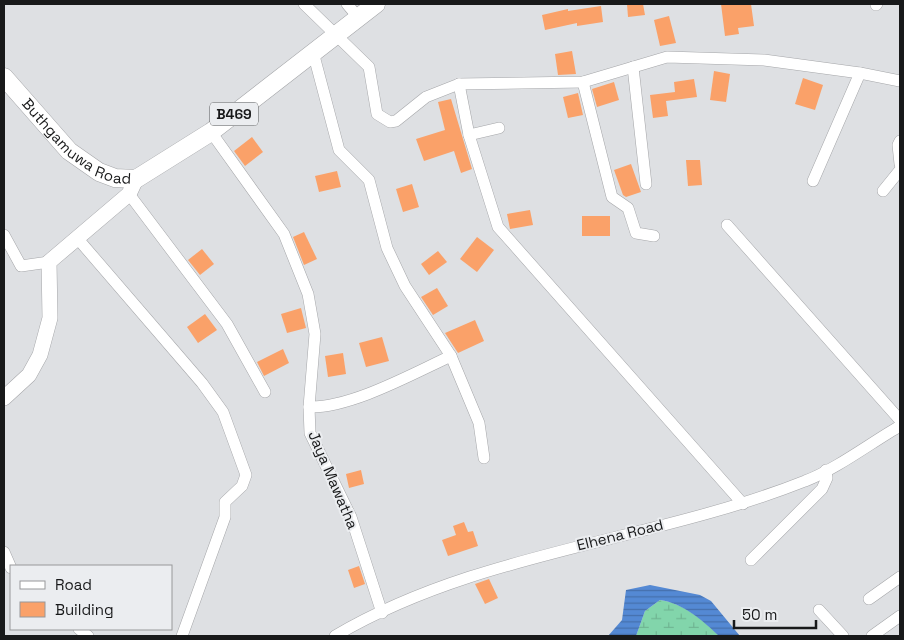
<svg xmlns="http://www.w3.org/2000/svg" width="904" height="640" font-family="'Space Grotesk',sans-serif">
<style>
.wetland{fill:url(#wetland-marsh)}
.water{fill:url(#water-rules)}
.building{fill:#faa169}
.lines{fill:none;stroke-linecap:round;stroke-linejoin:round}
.street-casing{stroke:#a5a6a9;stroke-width:12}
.secondary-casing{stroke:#a5a6a9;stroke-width:16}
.primary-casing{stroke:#a5a6a9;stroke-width:19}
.street{stroke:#fff;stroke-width:11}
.secondary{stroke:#fff;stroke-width:15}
.primary{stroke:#fff;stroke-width:18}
.labels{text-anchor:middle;stroke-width:4;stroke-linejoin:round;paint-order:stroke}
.shield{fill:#ebedf0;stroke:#57595a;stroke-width:1}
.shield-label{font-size:14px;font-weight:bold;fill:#18191a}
.street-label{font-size:15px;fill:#18191a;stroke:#ebedf0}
</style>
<defs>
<pattern id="wetland-marsh" width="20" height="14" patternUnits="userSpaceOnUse" patternTransform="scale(1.25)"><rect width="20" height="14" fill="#82d5ab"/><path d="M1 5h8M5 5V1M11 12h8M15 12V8" fill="none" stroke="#70b693"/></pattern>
<pattern id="water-rules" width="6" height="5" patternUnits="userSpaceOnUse" patternTransform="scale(1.25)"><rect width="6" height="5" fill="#5489d4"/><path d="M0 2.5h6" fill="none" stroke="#456fab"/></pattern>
</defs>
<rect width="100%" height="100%" fill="#dee0e3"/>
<!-- wetland -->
<path class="wetland" d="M660,600C683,603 703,620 719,636H636L645,611Z"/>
<!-- water -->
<path class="water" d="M650,585L700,595L711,601L740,636H719C703,621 683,603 660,600L645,611L636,636H608L622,620L626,590Z"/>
<!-- building -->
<g class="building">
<polygon points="627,4 643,4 645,15 628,17"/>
<polygon points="721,4 751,4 754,26 738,28 739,34 725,36"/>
<polygon points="601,6 603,22 577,26 577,23 545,30 542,15 568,9 568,11"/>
<polygon points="669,16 676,43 660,46 654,20"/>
<polygon points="572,51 576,74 558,75 555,54"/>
<polygon points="714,71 730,74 726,102 710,100"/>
<polygon points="803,78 823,85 815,110 795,104"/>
<polygon points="694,79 697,97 666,101 668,116 653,118 650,95 675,92 674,82"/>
<polygon points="614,82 619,100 597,107 592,89"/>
<polygon points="578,93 583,115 568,118 563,97"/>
<polygon points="451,99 472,169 461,173 454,151 424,161 416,139 445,130 438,102"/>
<polygon points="252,137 263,152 245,166 234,151"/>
<polygon points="686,160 700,160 702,185 688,186"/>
<polygon points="631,164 641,192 626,197 623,195 614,170"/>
<polygon points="337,171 341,187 319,192 315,176"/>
<polygon points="412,184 419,207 403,212 396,189"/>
<polygon points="530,210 533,225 510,229 507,214"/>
<rect x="582" y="216" width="28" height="20"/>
<polygon points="304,232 317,259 304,265 293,237"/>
<polygon points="477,237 494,250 477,272 460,259"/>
<polygon points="202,249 214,264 200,275 188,260"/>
<polygon points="438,251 447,262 429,275 421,264"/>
<polygon points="437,288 448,306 433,315 421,297"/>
<polygon points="301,308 306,328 287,333 281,314"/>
<polygon points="205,314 217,330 198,343 187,327"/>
<polygon points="475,320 484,341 458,353 445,333"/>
<polygon points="382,337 389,361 366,367 359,343"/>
<polygon points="283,349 289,363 264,376 257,362"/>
<polygon points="343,353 346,374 328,377 325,356"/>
<polygon points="361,470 364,484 349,488 346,474"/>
<polygon points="464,522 468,532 473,531 478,546 448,556 442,540 456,535 453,526"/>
<polygon points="359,566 365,584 354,588 348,570"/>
<polygon points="489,579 498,598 485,604 475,584"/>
</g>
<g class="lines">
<!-- street casing -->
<g class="street-casing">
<g id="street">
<polyline points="304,4 369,67 377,114 390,122 396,121 426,97 459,84 583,82 667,57 764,60 860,73 900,81"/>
<polyline points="347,4 358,17"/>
<polyline points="876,5 877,4"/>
<polyline points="313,52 339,150 369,180 387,248 405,286 451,356 479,423 484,458"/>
<polyline points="633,67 646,184"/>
<polyline points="583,82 612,197 628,208 636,233 654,236"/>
<polyline points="459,84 469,135 498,227 743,504"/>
<polyline points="211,132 284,234 308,294 315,334 309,407 310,433 351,517 382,613"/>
<polyline points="469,135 499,128"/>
<polyline points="900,141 898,145 900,164"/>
<polyline points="813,181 860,73"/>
<polyline points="883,191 900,170"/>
<polyline points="129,194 227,324 265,392"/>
<polyline points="727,225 900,420"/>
<polyline points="4,235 21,266 49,262"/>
<polyline points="78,239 202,383 223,412 246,475 242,486 225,502 225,517 182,636"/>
<path d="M309,407C351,408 412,374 451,356"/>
<polyline points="4,552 11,568"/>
<polyline points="751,560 822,489 827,478 826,470"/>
<polyline points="869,599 900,577"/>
<polyline points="819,610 843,636"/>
<polyline points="79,629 88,636"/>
<path d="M335,636C479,551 652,542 805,481C835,470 872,442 900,426"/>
<polyline points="872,636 900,616"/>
</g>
</g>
<!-- secondary casing -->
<g class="secondary-casing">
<polyline id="secondary" points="4,398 29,375 40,355 50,318 49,262 129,194 136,179"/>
</g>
<!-- primary casing -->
<g class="primary-casing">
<g id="primary">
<path id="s1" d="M4,77L69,151L99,172L115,178L136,179L211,132L376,4"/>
</g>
</g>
<!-- street -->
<use href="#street" class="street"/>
<!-- secondary -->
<use href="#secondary" class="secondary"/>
<!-- primary -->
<use href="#primary" class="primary"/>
</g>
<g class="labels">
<!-- shield labels -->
<rect class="shield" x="210" y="102.5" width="48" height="23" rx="4"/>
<g class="shield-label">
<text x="234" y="119">B469</text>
</g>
<!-- street labels -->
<g class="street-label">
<text dy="5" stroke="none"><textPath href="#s1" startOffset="100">Buthgamuwa Road</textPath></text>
<text transform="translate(333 480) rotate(67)" y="5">Jaya Mawatha</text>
<text transform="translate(620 535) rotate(-14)" y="5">Elhena Road</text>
</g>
</g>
<!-- border -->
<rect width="904" height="640" fill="none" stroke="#18191a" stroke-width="10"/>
<!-- legend -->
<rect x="10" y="565" width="162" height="65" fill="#ebedf0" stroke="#97989a"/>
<rect x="20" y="581" width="25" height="8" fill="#ffffff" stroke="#97989a"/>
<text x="55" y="590" font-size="15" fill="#18191a">Road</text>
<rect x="20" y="602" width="25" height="15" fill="#faa169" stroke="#97989a"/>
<text x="55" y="615" font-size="15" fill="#18191a">Building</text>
<!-- scale -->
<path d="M734 620v8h82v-8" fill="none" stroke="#18191a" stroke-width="2.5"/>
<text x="742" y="620" font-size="15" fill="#18191a" stroke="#ebedf0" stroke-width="4" paint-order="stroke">50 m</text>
</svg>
